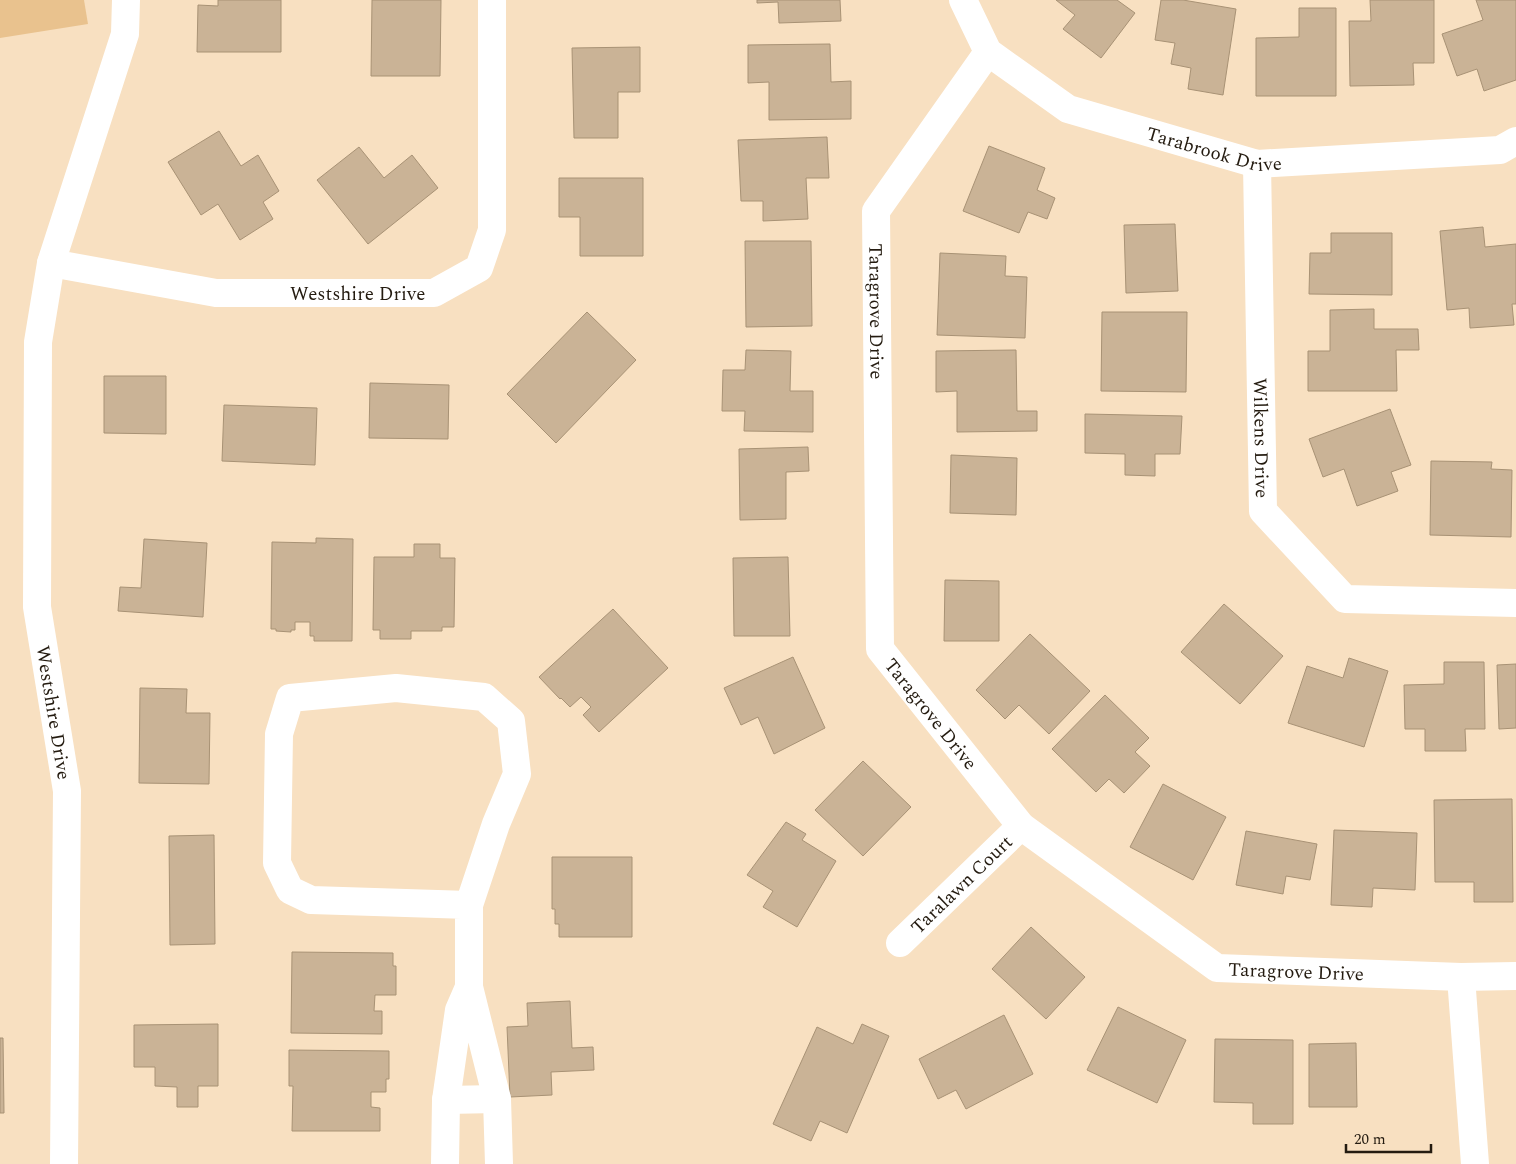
<svg xmlns="http://www.w3.org/2000/svg" width="1516" height="1164" font-family="Spectral,serif">
<style>
.green{fill:#e9c28e}
.building{fill:#cab396;stroke:#a89275}
.lines{fill:none;stroke-linecap:round;stroke-linejoin:round}
.minor{stroke:#fff;stroke-width:28}
.labels{text-anchor:middle;stroke-width:4;stroke-linejoin:round;paint-order:stroke}
.street-label{font-size:19px;fill:#241b10;stroke:#f8e0c1}
</style>
<rect width="100%" height="100%" fill="#f8e0c1"/>
<!-- green -->
<polygon class="green" points="0,0 84,0 88,24 0,38"/>
<!-- building -->
<g class="building">
<polygon points="218,0 281,0 281,52 197,52 198,5 218,6"/>
<polygon points="372,0 441,0 440,76 371,76"/>
<polygon points="757,0 840,0 841,21 779,23 778,2 757,3"/>
<polygon points="1056,0 1117,0 1135,13 1101,58 1063,29 1075,15"/>
<polygon points="1161,0 1183,0 1236,9 1223,95 1188,89 1191,68 1171,64 1175,43 1155,40"/>
<polygon points="1370,0 1434,0 1434,63 1413,63 1414,85 1350,86 1349,21 1371,21"/>
<polygon points="1476,0 1516,0 1516,80 1484,91 1477,69 1457,76 1442,34 1483,20"/>
<polygon points="1299,8 1336,8 1336,96 1256,96 1256,38 1299,37"/>
<polygon points="830,44 831,82 851,81 851,119 769,120 769,82 748,83 748,45"/>
<polygon points="640,47 640,92 618,92 618,138 574,138 572,48"/>
<polygon points="219,131 241,166 258,155 279,191 263,202 273,219 240,240 218,204 201,215 168,162"/>
<polygon points="827,137 829,178 806,178 808,219 763,221 763,201 741,201 738,140"/>
<polygon points="989,146 1045,168 1037,190 1055,198 1047,219 1028,212 1019,233 963,211"/>
<polygon points="359,147 384,178 412,155 438,188 368,244 317,180"/>
<polygon points="559,178 643,178 643,256 580,256 580,217 559,217"/>
<polygon points="1175,224 1178,291 1126,293 1124,225"/>
<polygon points="1483,227 1485,247 1516,244 1516,304 1512,304 1514,325 1470,328 1469,308 1447,310 1440,231"/>
<polygon points="1331,233 1392,233 1392,295 1309,294 1310,253 1331,253"/>
<polygon points="745,241 811,241 812,326 746,327"/>
<polygon points="940,253 1006,256 1005,276 1027,277 1025,338 937,335"/>
<polygon points="1374,309 1374,329 1418,329 1419,350 1396,350 1397,391 1308,391 1308,351 1330,351 1330,310"/>
<polygon points="587,312 636,360 556,443 507,394"/>
<polygon points="1102,312 1187,312 1186,392 1101,391"/>
<polygon points="746,350 791,351 790,391 813,391 813,432 744,431 745,411 722,411 723,370 745,370"/>
<polygon points="1016,350 1017,411 1037,411 1037,431 957,432 957,391 936,392 936,351"/>
<polygon points="104,376 166,376 166,434 104,433"/>
<polygon points="370,383 449,385 448,439 369,438"/>
<polygon points="224,405 317,408 315,465 222,461"/>
<polygon points="1390,409 1411,465 1391,472 1398,491 1357,506 1344,469 1323,477 1309,439"/>
<polygon points="1085,414 1182,416 1180,454 1155,454 1155,476 1125,475 1125,454 1085,453"/>
<polygon points="808,447 809,471 786,472 786,519 740,520 739,449"/>
<polygon points="951,455 1017,458 1016,515 950,513"/>
<polygon points="1431,461 1492,462 1491,469 1512,470 1511,537 1430,535"/>
<polygon points="316,538 353,539 352,641 314,641 314,636 310,636 310,622 295,622 295,630 291,630 291,632 276,631 276,629 271,629 272,542 316,543"/>
<polygon points="144,539 207,543 203,617 118,611 120,587 141,588"/>
<polygon points="414,544 440,544 440,558 455,558 454,627 442,627 442,631 411,631 411,639 380,639 380,630 373,630 374,557 414,557"/>
<polygon points="788,557 790,636 734,636 733,558"/>
<polygon points="945,580 999,581 999,641 944,641"/>
<polygon points="1224,604 1283,656 1240,704 1181,652"/>
<polygon points="613,609 668,668 599,732 583,715 591,707 581,697 570,707 561,698 560,699 539,677"/>
<polygon points="1030,634 1090,691 1049,734 1019,705 1005,719 976,690"/>
<polygon points="793,657 825,728 774,754 758,717 741,725 724,688"/>
<polygon points="1349,658 1388,671 1364,747 1288,723 1307,666 1343,678"/>
<polygon points="1444,662 1484,662 1485,729 1465,729 1466,751 1425,751 1425,729 1405,729 1404,685 1444,684"/>
<polygon points="1516,664 1516,728 1499,729 1497,665"/>
<polygon points="140,688 187,689 186,713 210,713 209,784 139,783"/>
<polygon points="1105,695 1149,738 1135,752 1150,766 1124,793 1109,779 1096,792 1052,749"/>
<polygon points="863,761 911,807 863,856 815,810"/>
<polygon points="1163,784 1226,817 1193,880 1130,847"/>
<polygon points="1512,799 1513,902 1474,902 1474,882 1435,882 1434,800"/>
<polygon points="786,822 806,834 802,840 836,861 797,927 763,907 773,891 747,875"/>
<polygon points="1334,830 1417,833 1415,890 1373,888 1372,907 1331,905"/>
<polygon points="1246,831 1317,844 1310,880 1286,876 1283,894 1236,885"/>
<polygon points="214,835 215,944 170,945 169,836"/>
<polygon points="552,857 632,857 632,937 559,937 559,924 555,924 555,909 552,909"/>
<polygon points="1031,927 1085,977 1046,1019 992,969"/>
<polygon points="292,952 393,953 393,966 396,966 396,995 375,995 374,1011 382,1011 382,1034 291,1033"/>
<polygon points="570,1001 572,1048 593,1047 594,1070 551,1072 552,1095 510,1097 507,1027 528,1026 527,1003"/>
<polygon points="1118,1007 1186,1040 1157,1103 1087,1070"/>
<polygon points="1004,1015 1033,1074 966,1109 956,1090 938,1099 919,1059"/>
<polygon points="218,1024 218,1086 198,1086 198,1107 177,1107 177,1087 155,1086 155,1067 134,1067 134,1025"/>
<polygon points="862,1024 889,1036 847,1133 820,1121 811,1141 773,1124 817,1027 853,1044"/>
<polygon points="0,1038 3,1038 4,1113 0,1113"/>
<polygon points="1215,1039 1293,1040 1293,1124 1253,1124 1253,1103 1214,1102"/>
<polygon points="1356,1043 1357,1107 1309,1107 1309,1044"/>
<polygon points="289,1050 389,1051 389,1079 386,1079 386,1092 371,1092 371,1107 380,1108 380,1131 292,1131 293,1086 289,1086"/>
</g>
<g class="lines">
<!-- minor -->
<g class="minor">
<path id="s1" d="M126,0L125,34L51,263L216,293H434L479,268L492,230V0"/>
<path id="s2" d="M963,0L988,52L1068,109L1257,164L1500,150L1516,141"/>
<path id="s3" d="M988,52L876,211L880,649L1021,826L1217,968L1461,977L1516,976"/>
<path id="s4" d="M1257,164L1263,511L1345,599L1516,603"/>
<path id="s5" d="M51,263L38,342L37,607L67,791L64,1164"/>
<polyline points="469,905 311,900 290,890 277,863 279,734 290,698 396,688 484,697 511,721 517,774 496,824 469,905 469,987"/>
<path id="s6" d="M900,943L1021,826"/>
<polyline points="1461,977 1475,1164"/>
<polyline points="446,1100 497,1099"/>
<polyline points="445,1164 446,1100 459,1010 469,987 497,1099 499,1164"/>
</g>
</g>
<g class="labels">
<!-- street labels -->
<g class="street-label">
<text dy="7" stroke="none"><textPath href="#s2" startOffset="308">Tarabrook Drive</textPath></text>
<text dy="7" stroke="none"><textPath href="#s1" startOffset="584">Westshire Drive</textPath></text>
<text dy="7" stroke="none"><textPath href="#s3" startOffset="295">Taragrove Drive</textPath></text>
<text dy="7" stroke="none"><textPath href="#s4" startOffset="274">Wilkens Drive</textPath></text>
<text dy="7" stroke="none"><textPath href="#s5" startOffset="452">Westshire Drive</textPath></text>
<text dy="7" stroke="none"><textPath href="#s3" startOffset="715">Taragrove Drive</textPath></text>
<text dy="7" stroke="none"><textPath href="#s6" startOffset="85">Taralawn Court</textPath></text>
<text dy="7" stroke="none"><textPath href="#s3" startOffset="1180">Taragrove Drive</textPath></text>
</g>
</g>
<!-- scale -->
<path d="M1346 1144v8h85v-8" fill="none" stroke="#241b10" stroke-width="2.5"/>
<text x="1354" y="1144" font-size="15" fill="#241b10" stroke="#f8e0c1" stroke-width="4" paint-order="stroke">20 m</text>
</svg>
